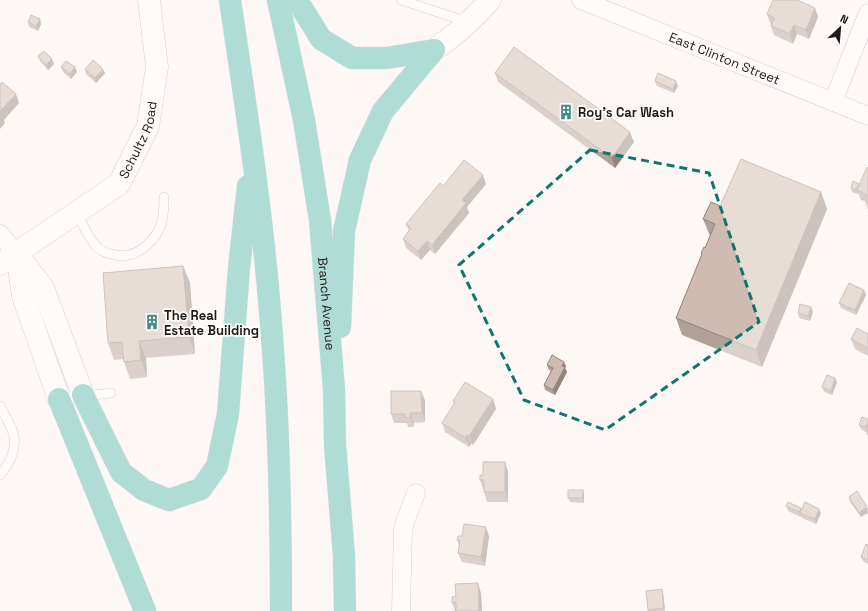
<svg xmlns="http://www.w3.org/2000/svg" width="868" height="611" font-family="'Space Grotesk',sans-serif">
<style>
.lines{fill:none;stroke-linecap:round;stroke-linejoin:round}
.lane-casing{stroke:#af9b93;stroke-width:10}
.street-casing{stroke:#af9b93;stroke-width:19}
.secondary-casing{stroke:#af9b93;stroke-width:23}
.highway-casing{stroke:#d7d6d5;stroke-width:23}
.lane{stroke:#fff;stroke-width:9}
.street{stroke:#fff;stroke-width:18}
.secondary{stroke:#fff;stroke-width:22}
.highway{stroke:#53baaf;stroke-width:22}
.wall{fill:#b2a199}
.shaded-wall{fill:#91837d}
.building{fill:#cfbbb2;stroke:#91837d}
.marked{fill:none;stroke:#0f766e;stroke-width:3;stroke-dasharray:8 5;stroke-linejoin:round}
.labels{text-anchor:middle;stroke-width:3.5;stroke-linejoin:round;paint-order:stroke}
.street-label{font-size:13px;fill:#221a17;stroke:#fff}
.poi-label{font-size:13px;font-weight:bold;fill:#221a17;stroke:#fff;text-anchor:start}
</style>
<rect width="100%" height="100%" fill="#fdf8f6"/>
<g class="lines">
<!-- lane casing -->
<g class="lane-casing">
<g id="lane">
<polyline points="401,0 468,22"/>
<path d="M76,212C82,223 88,238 97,247C102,252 109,254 116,255C139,260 161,236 163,215C164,209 164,203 164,197"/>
<polyline points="59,399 111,393"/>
<path d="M0,406C11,428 21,437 9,462C6,467 4,471 0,475"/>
</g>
</g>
<!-- street casing -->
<g class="street-casing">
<g id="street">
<path id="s1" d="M581,0L868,116"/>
<polyline points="833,102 868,13"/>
<polyline points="0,234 16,253"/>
<polyline points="401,611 403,530 405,522 416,493"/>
</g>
</g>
<!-- secondary casing -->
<g class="secondary-casing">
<g id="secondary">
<path d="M434,50C455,35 474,19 490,0"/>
<polyline points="16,253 43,288 83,395"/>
<polyline points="17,254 23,296 59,399"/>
<path id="s2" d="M0,264L119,184L148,126L157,67L149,0"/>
</g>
</g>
<!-- highway casing -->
<g class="highway-casing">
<g id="highway">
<path d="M230,0C246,108 263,216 271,324C279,420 281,515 281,611"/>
<path id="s3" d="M278,0L304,120L320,220L334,389L335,445L344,556L345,611"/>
<polyline points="297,0 321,39 352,58 387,58 434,50"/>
<polyline points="340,327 344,231 360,160 383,111 434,50"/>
<polyline points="83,395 121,472 144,490 169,500 201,489 217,466 228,414 239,268 248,186"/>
<polyline points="59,399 145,611"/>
</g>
</g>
<!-- lane -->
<use href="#lane" class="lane"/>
<!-- street -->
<use href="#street" class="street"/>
<!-- secondary -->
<use href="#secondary" class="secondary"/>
<!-- highway -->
<use href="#highway" class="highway"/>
</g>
<!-- wall -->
<g class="wall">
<polygon points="767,14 818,17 809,39 797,34 793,44 774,35 771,26 771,24 770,23"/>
<polygon points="28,22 41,24 38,31 29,27"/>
<polygon points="38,56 54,64 48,70 40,61"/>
<polygon points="61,67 75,67 77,72 71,79 63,72"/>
<polygon points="85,69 105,73 96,83 86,74"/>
<polygon points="495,73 634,142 615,168 498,82"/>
<polygon points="655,81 678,86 674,93 657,86"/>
<polygon points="868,168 868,210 865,201 861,200 858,193 858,194 852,192 851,188 859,184 859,185"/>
<polygon points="486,184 467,207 469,213 435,254 430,250 421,260 406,248 403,239 409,231 406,224 443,186"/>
<polygon points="821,192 827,209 762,367 682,335 676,318 702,255 701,253 705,248 710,236 703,219 720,206"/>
<polygon points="183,266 190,283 195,354 146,358 147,377 130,379 124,362 124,359 114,360 108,343"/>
<polygon points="866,295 856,315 841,308 839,303"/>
<polygon points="811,307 813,312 810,321 799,318 798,313"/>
<polygon points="868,334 868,356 855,349 851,339"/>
<polygon points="547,365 566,366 565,368 567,372 555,395 545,390 544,385 551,371 549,370"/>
<polygon points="837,382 832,395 824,392 822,387"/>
<polygon points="493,399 496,409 473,445 471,444 469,447 445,432 442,423 454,404 453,401"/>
<polygon points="425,400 425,422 414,423 414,427 408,427 407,423 394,423 391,414"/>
<polygon points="868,419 868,436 867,435 866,432 861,429 859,425"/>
<polygon points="508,471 508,502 487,502 484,492 484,489 483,489 480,480 483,475"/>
<polygon points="584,494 584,503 570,502 568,498"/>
<polygon points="849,497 868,509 861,517 850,502"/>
<polygon points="786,506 801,510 821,513 816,524 802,518 801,516 801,517 788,511"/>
<polygon points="489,536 485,566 462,562 458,553 459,546 457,540"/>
<polygon points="868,545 868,564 863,561 861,557"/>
<polygon points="662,589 663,593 665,611 648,611 648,610"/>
<polygon points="481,593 482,611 455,611 452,603"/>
</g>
<!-- shaded-wall -->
<g class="shaded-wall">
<polygon points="815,8 818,17 809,39 806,30"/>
<polygon points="40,19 41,24 38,31 36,26"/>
<polygon points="794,25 797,34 793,44 790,34"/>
<polygon points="52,59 54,64 48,70 46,65"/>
<polygon points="75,67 77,72 71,79 70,74"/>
<polygon points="103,69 105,73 96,83 95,78"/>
<polygon points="676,81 678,86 674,93 673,89"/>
<polygon points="16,94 19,103 4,120 5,123 0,129 0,111"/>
<polygon points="630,132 634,142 615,168 612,158"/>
<polygon points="483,175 486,184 467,207 469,213 435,254 432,245 462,200"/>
<polygon points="859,184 860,188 857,190 858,193 858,194 856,190"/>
<polygon points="821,192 827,209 762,367 756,350"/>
<polygon points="427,241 430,250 421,260 418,251"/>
<polygon points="183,266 190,283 195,354 189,337"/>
<polygon points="864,290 866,295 856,315 855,310"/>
<polygon points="811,307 813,312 810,321 808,316"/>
<polygon points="139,341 146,358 147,377 141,360"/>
<polygon points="564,362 566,366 565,368 567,372 555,395 553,390 562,366"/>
<polygon points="835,378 837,382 832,395 831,391"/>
<polygon points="421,391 425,400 425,422 422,413"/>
<polygon points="493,399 496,409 473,445 469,436"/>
<polygon points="410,413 414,423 414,427 410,418"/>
<polygon points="467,435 471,444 469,447 466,438"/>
<polygon points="505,462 508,471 508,502 505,492"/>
<polygon points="583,490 584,494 584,503 583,498"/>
<polygon points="867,507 868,513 861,517 859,513"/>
<polygon points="801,508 802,513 800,513 801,516 801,517 799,512"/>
<polygon points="819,509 821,513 816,524 815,519"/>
<polygon points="486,527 489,536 485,566 481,557"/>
<polygon points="478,583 481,593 482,611 479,611"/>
<polygon points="662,589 663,593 665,611 664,608"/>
</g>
<!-- building -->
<g class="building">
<polygon points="773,0 797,0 815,8 806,30 794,25 790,34 771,26 774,18 767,14"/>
<polygon points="31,15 40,19 36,26 28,22"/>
<polygon points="514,47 630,132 612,158 495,73"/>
<polygon points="44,51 52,59 46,65 38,56"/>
<polygon points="93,60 103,69 95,78 85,69"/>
<polygon points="66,61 75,67 70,74 61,67"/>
<polygon points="658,73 676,81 673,89 655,81"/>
<polygon points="2,82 16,94 0,111 0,84"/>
<polygon points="741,159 821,192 756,350 676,318 702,254 701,253 704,247 705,248 715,224 703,219 711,202 720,206"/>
<polygon points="464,160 483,175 462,200 466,203 432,245 427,241 418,251 403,239 411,228 406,224 440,183 443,186"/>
<polygon points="867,167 868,168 868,202 865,201 867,195 857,190"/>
<polygon points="853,181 859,184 856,190 851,188"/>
<polygon points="183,266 189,337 139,341 141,360 124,362 122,342 108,343 103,273"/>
<polygon points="849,283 864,290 855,310 839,303"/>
<polygon points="800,304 811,307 808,316 798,313"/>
<polygon points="857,328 868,334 868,348 851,339"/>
<polygon points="552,355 564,362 562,366 565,367 553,390 544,385 553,368 547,365"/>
<polygon points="827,375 835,378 831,391 822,387"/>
<polygon points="465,382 493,399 469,436 467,435 466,438 442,423 455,402 453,401"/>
<polygon points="391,391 421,391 422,413 410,413 410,418 405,417 405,414 391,414"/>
<polygon points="862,417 868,419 868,422 865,427 859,425"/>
<polygon points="868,425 868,432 865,431"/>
<polygon points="483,462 505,462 505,492 484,492 484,480 480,480 480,475 483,475"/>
<rect x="568" y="490" width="15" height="8"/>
<polygon points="857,491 867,507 859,513 849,497"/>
<polygon points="788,502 801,508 799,512 786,506"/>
<polygon points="805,502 819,509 815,519 800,513"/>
<polygon points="464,524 486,527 481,557 458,553 460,541 457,540 458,536 462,536"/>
<polygon points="866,544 868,545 868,560 861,557"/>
<polygon points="478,583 479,611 456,611 456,602 452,603 452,597 456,596 455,584"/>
<polygon points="662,589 664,608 648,610 646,591"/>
</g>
<!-- marked area -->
<path d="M0 0H868V611H0ZM590,150L709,173L759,322L605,430L524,400L459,265Z" fill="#fdf8f6" fill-opacity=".55" fill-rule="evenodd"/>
<path class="marked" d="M590,150L709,173L759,322L605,430L524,400L459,265Z"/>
<!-- icons -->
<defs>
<g id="building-bare" transform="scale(1.2)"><path d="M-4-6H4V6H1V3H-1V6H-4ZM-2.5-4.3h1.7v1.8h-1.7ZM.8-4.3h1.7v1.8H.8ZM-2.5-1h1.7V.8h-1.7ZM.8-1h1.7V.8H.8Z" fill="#468c83" stroke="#fff" stroke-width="2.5" paint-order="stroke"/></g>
</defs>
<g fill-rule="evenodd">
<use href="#building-bare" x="566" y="112"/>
<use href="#building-bare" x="152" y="322"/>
</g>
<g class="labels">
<!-- street labels -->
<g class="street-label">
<text dy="5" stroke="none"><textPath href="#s1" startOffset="155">East Clinton Street</textPath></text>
<text dy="5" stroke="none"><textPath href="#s2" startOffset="192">Schultz Road</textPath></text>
<text dy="5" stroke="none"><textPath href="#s3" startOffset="308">Branch Avenue</textPath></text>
</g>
<!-- poi labels -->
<g class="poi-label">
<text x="578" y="117">Roy's Car Wash</text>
<text x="164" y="320">The Real<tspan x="164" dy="15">Estate Building</tspan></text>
</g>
</g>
<!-- north arrow -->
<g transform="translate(840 28) rotate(26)" stroke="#ffffff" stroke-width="3" paint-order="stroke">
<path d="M0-3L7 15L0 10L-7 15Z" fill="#221a17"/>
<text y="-6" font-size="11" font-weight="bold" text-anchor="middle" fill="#221a17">N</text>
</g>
</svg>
